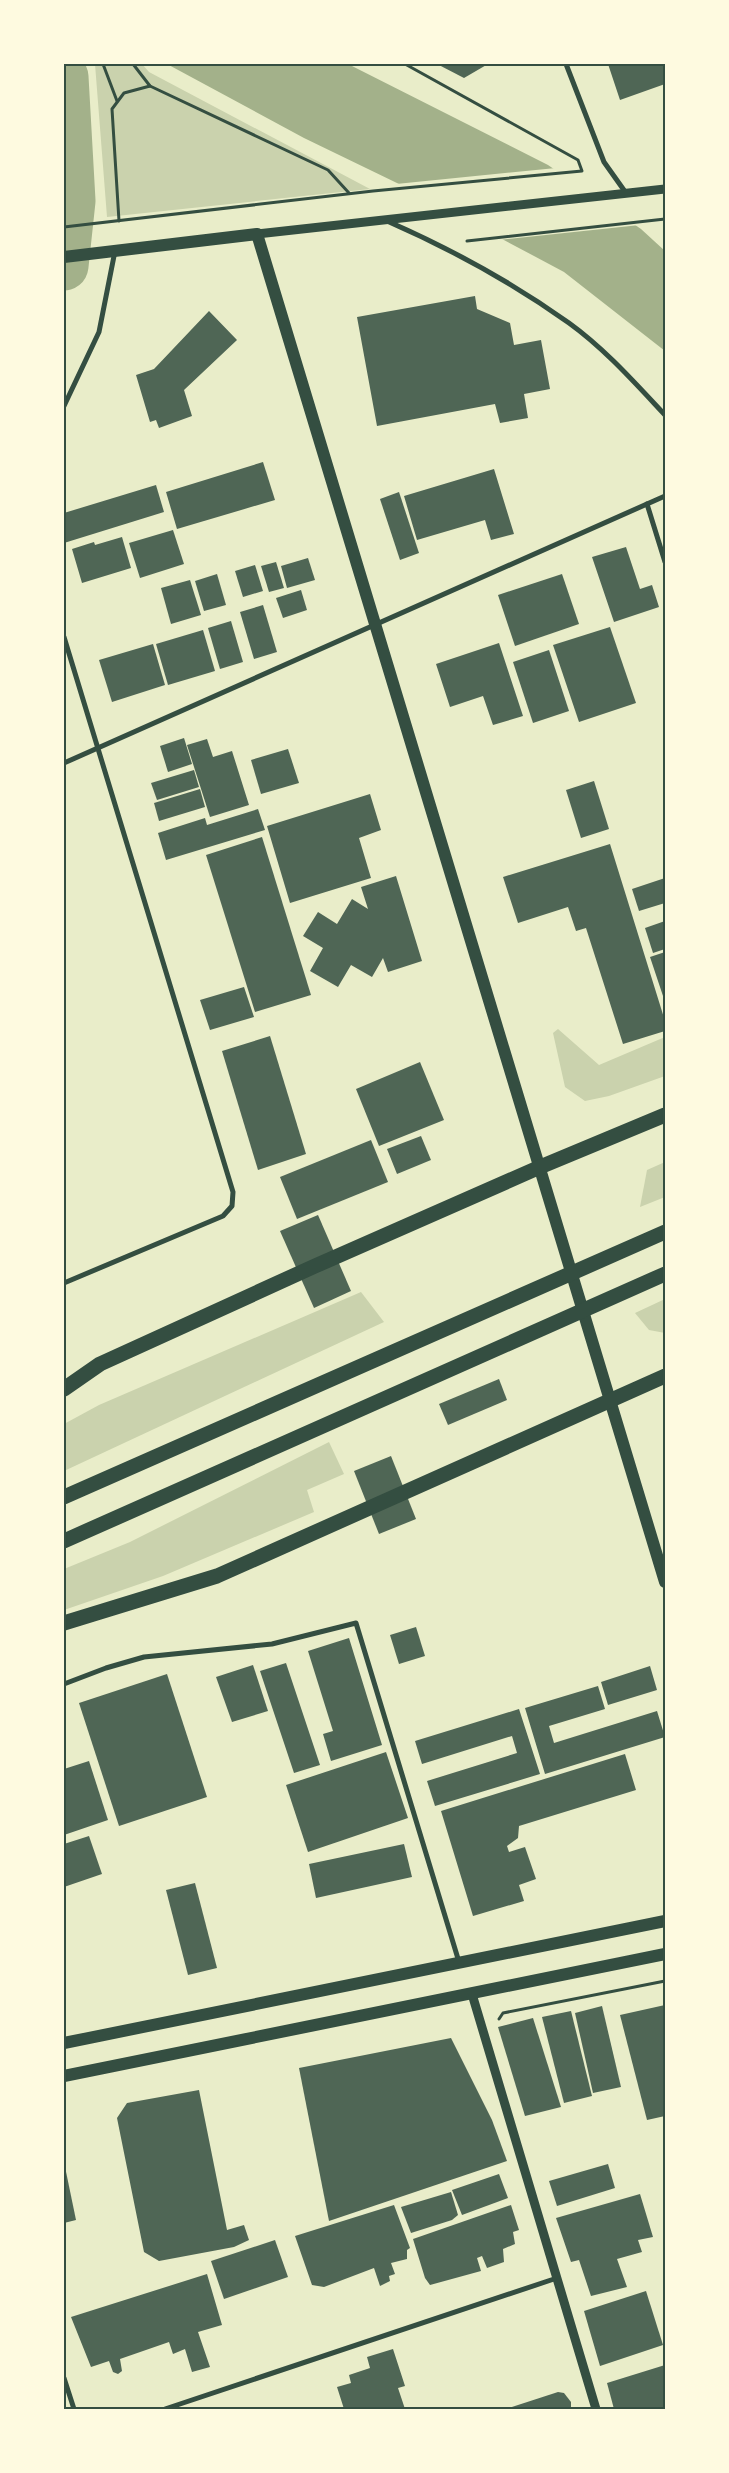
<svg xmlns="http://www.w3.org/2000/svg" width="729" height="2473" font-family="'PT Sans Narrow',sans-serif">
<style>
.green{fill:#cad2ad}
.water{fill:#a3b18a}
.pier{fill:#e9edc9}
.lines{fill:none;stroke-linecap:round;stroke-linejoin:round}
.river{stroke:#a3b18a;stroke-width:49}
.building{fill:#4f6655}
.path{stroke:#344e41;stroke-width:3}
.minor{stroke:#344e41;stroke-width:5}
.tertiary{stroke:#344e41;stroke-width:9}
.primary{stroke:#344e41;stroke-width:12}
.motorway{stroke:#344e41;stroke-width:15}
.neatline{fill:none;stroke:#344e41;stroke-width:2}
</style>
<rect width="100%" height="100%" fill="#e9edc9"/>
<!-- green -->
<g class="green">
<polygon points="95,64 142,64 149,72 370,189 107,217"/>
<polygon points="558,1029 599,1065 665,1037 665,1076 609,1096 585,1101 565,1087 553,1033"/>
<polygon points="665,1162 665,1197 640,1207 647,1170"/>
<polygon points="361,1292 384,1322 64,1471 64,1424 99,1405"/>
<polygon points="665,1299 665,1333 649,1330 635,1313"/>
<polygon points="329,1442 344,1474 307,1490 314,1512 163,1576 64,1610 64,1569 130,1542"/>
</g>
<!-- water -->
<polygon class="water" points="167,64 348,64 548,165 641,229 665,251 665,351 564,272 399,184 304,138"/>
<!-- pier -->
<polygon class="pier" points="556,168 640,225 499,240 396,184"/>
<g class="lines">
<!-- river -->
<polyline class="river" points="64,77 71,201 64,266"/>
</g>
<!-- building -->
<g class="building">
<polygon points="437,64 488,64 464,78"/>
<polygon points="608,64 665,64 665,84 620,100"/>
<polygon points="475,296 477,309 510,323 514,345 541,340 550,389 524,394 528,418 500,423 495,404 377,426 357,317"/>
<polygon points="209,311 237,340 184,390 192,416 159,428 156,420 150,422 136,375 154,369"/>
<polygon points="263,462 275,500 177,529 166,492"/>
<polygon points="494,469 514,534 491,540 485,520 417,540 404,496"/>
<polygon points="156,485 164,512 64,543 64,513"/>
<polygon points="399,492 419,553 400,560 380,499"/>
<polygon points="173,530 184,564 140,578 129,543"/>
<polygon points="122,537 131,568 82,583 72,549 94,542 95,545"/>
<polygon points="626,547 640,589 652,585 659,607 614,622 592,557"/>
<polygon points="308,558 315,580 287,588 281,566"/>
<polygon points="276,562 284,588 269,592 261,566"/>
<polygon points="255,565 263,591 243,597 235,571"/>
<polygon points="217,574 226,605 204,611 195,581"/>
<polygon points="562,574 579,624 515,646 498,595"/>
<polygon points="190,580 201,615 171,624 161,588"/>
<polygon points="301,590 307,610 283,618 276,598"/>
<polygon points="263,605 277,652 254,659 240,612"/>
<polygon points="231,621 243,662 220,669 208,628"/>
<polygon points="610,627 636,703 579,722 553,645"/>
<polygon points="203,630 215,671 168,685 156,644"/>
<polygon points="499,643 523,716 493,725 483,696 450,707 436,664"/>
<polygon points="153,644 165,685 112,702 99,660"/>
<polygon points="549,650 569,711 533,723 513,662"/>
<polygon points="184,738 192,764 168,772 160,746"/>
<polygon points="207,739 213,757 232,751 249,805 210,817 187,745"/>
<polygon points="288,749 299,783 261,794 251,760"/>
<polygon points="194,770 199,787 157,800 151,783"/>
<polygon points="594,781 609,829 581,838 566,790"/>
<polygon points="200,789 205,807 159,821 154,803"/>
<polygon points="370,794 381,830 359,838 371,878 290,903 267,826"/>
<polygon points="258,809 265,830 166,860 158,833 205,818 207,825"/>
<polygon points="262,837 311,995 255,1012 206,855"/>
<polygon points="610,844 665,1021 665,1031 623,1044 586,928 576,931 568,907 518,923 503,877"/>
<polygon points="396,876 422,961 388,972 383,958 372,977 351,965 338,987 310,971 323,948 303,936 318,912 337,924 352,899 368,909 361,887"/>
<polygon points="665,878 665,903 639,911 632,889"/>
<polygon points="665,921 665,949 653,953 645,928"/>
<polygon points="665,952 665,1002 650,957"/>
<polygon points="244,987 254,1017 210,1030 200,1000"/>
<polygon points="270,1036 306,1154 258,1170 222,1051"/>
<polygon points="420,1062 444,1120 379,1146 356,1089"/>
<polygon points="421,1136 431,1160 397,1174 387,1149"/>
<polygon points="371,1140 388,1182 297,1219 280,1177"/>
<polygon points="318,1215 351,1291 314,1308 280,1231"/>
<polygon points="499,1379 507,1400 448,1425 439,1404"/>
<polygon points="391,1456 416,1519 379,1534 354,1471"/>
<polygon points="416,1627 425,1656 399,1664 390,1635"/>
<polygon points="349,1638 382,1745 331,1761 323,1734 333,1731 308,1651"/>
<polygon points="286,1663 320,1765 294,1773 260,1671"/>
<polygon points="253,1665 268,1711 232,1722 216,1677"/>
<polygon points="650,1666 657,1690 608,1705 601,1682"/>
<polygon points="167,1674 207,1797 119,1826 79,1703"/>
<polygon points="598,1686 605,1709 549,1726 554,1743 657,1711 665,1737 545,1774 525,1708"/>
<polygon points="519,1709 540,1774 435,1806 427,1781 517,1753 512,1736 422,1764 415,1741"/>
<polygon points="386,1752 408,1818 308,1852 286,1785"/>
<polygon points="625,1754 636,1790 519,1826 518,1838 507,1846 509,1852 525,1847 536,1879 519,1885 524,1901 473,1916 441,1811"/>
<polygon points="89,1761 108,1820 64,1835 64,1769"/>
<polygon points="89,1836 102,1874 64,1887 64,1844"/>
<polygon points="404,1844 412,1877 316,1898 309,1864"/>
<polygon points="195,1883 217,1968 188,1975 166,1890"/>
<polygon points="665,2005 665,2116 647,2120 620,2015"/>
<polygon points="602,2006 621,2087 593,2093 575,2013"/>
<polygon points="571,2011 592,2096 564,2103 542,2017"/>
<polygon points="533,2018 561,2107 525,2116 498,2027"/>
<polygon points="451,2038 492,2120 507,2161 329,2221 299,2068"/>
<polygon points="199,2090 227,2230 244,2225 249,2240 234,2247 159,2261 144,2252 117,2118 127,2103"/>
<polygon points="64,2162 76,2220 64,2223"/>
<polygon points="608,2164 615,2188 557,2206 549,2181"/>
<polygon points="499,2174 508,2198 462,2215 452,2190"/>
<polygon points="451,2192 458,2215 452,2220 411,2233 401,2207"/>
<polygon points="640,2194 653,2237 638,2240 642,2252 617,2259 627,2287 591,2296 579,2260 571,2262 556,2218"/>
<polygon points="394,2205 410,2248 407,2250 407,2259 391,2263 395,2274 389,2276 390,2281 380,2286 374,2268 324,2287 312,2285 295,2236"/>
<polygon points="511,2205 519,2230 513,2232 515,2244 503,2249 504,2262 487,2268 482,2256 477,2258 481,2271 430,2285 425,2278 413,2239"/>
<polygon points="275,2240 288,2277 224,2299 211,2261"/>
<polygon points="207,2274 222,2325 198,2332 210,2367 192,2372 185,2349 173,2354 169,2342 120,2359 122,2371 118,2374 113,2372 109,2361 91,2367 71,2317"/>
<polygon points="646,2291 663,2345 600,2366 584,2311"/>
<polygon points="393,2349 405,2386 398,2388 405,2409 344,2409 337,2387 351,2383 349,2375 370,2368 367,2357"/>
<polygon points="665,2365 665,2409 614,2409 607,2383"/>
<polygon points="558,2392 564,2393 571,2402 571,2409 506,2409"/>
</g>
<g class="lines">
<!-- path -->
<g class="path">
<polyline points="103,64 117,101"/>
<polyline points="133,64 150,86"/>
<polyline points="119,221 112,109 124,93 150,86 328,170 349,193"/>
<polyline points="64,227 373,191 582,171 578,160 405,64"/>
<polyline points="467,241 665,219"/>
<polyline points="499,2019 503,2013 665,1981"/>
</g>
<!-- minor -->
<g class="minor">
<polyline points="566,64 604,162 626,193"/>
<path d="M387,221C451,249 513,283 569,323C605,349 635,383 665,415"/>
<polyline points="64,406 99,332 115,251"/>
<polyline points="647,504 665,562"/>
<polyline points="64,637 233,1192 232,1206 223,1216 64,1283"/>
<polyline points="64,763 665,496"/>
<polyline points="64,1684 106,1668 144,1657 272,1644 356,1623 459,1962"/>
<polyline points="64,2378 74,2409"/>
<polyline points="165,2409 557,2278"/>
</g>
<!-- tertiary -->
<g class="tertiary">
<polyline points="257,234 665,189"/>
<polyline points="472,1994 596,2409"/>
</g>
<!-- primary -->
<g class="primary">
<polyline points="64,257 257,234 665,1582"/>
<polyline points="64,2043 665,1921"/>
<polyline points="64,2076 665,1954"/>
</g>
<!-- motorway -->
<g class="motorway">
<polyline points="64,1389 100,1364 315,1266 540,1167 665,1115"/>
<polyline points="64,1497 665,1232"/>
<polyline points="64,1541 665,1274"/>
<polyline points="64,1623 217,1576 665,1376"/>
</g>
</g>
<!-- border -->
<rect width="729" height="2473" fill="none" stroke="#fefae0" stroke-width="130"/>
<rect x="65" y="65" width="599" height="2343" class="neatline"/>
</svg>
